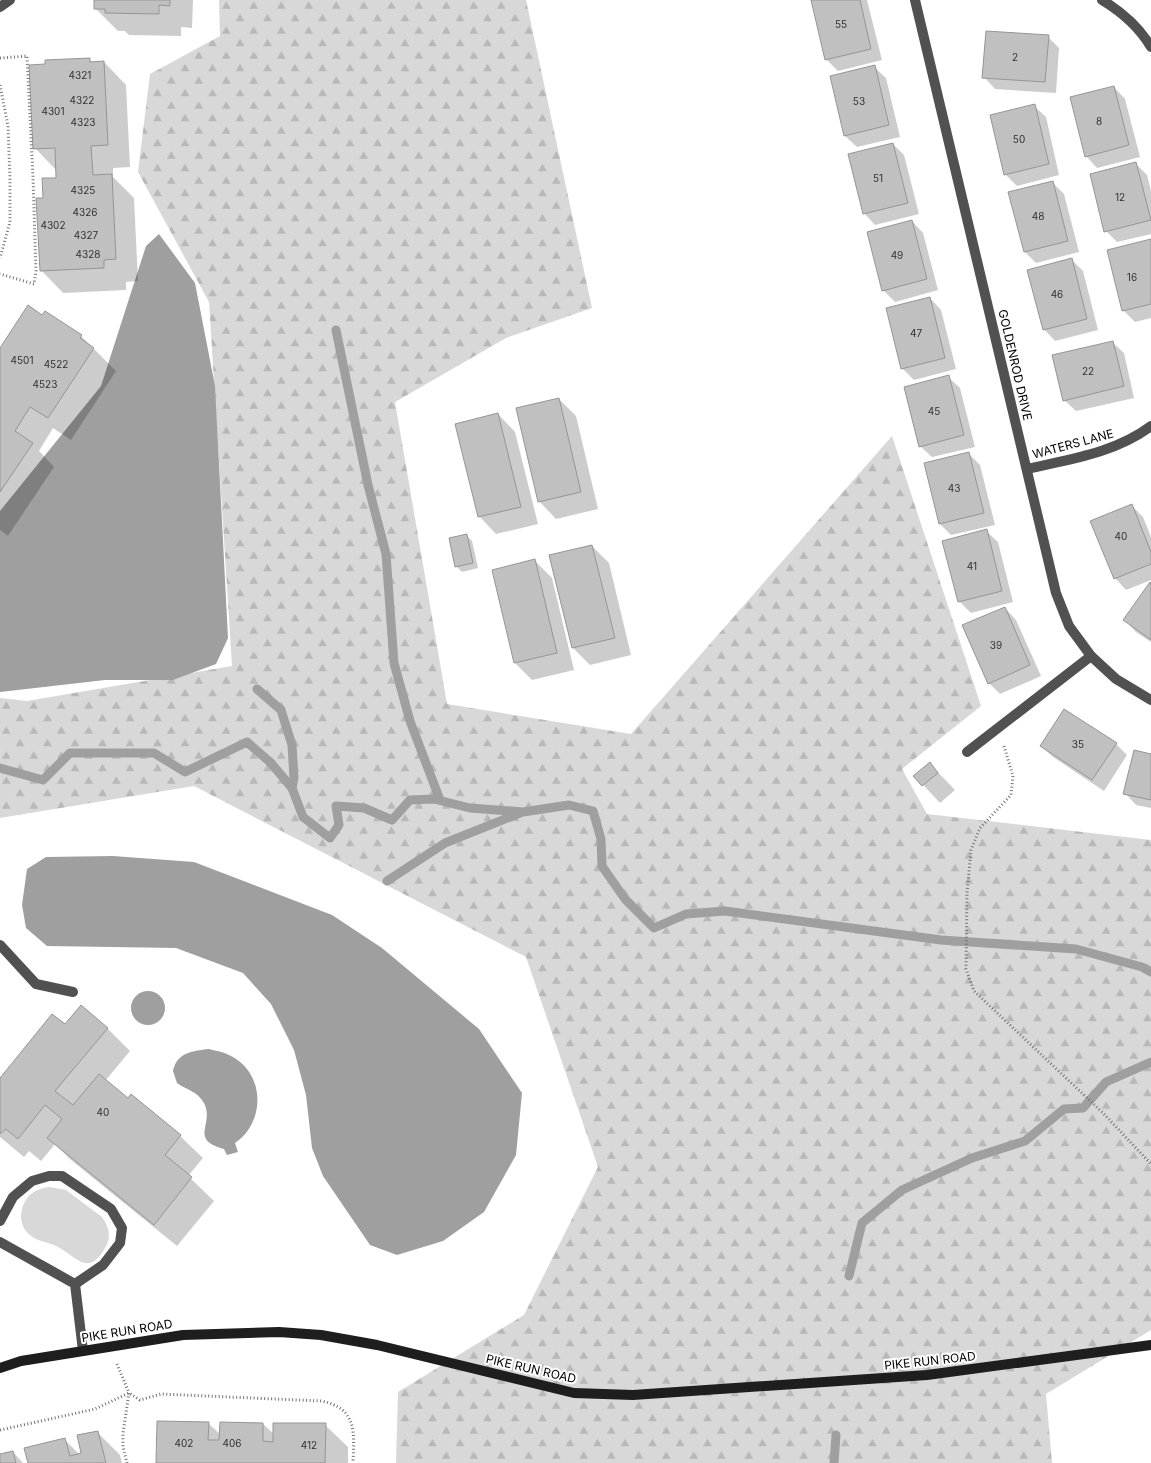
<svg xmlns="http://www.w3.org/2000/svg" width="1151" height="1463" font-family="Inter,sans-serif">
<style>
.green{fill:#d8d8d8}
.forest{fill:url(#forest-firs)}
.water{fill:#9f9f9f}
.shadow{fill:#0003}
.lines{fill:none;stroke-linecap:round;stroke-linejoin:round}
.stream{stroke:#9f9f9f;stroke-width:9}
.building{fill:#c0c0c0;stroke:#959595}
.path{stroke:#737373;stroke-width:3;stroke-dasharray:1 2.5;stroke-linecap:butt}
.lane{stroke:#515151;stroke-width:10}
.street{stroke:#515151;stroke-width:10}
.secondary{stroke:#1e1e1e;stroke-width:10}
.labels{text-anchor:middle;stroke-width:4;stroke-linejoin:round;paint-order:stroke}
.number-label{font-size:10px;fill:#303030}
.street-label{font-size:12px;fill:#000;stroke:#fff}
</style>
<defs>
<pattern id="forest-firs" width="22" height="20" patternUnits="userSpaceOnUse" patternTransform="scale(1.25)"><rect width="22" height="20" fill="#d8d8d8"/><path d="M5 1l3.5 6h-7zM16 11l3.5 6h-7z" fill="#b8b8b8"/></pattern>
</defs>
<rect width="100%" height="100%" fill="#fff"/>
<!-- green -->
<path class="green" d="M49,1187L66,1190L102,1217C109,1227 112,1237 105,1248C88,1278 76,1256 58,1247C49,1242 38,1242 30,1235C17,1225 19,1205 31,1194C36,1190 42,1188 49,1187Z"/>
<!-- forest -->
<polygon class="forest" points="219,0 526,0 592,308 506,338 395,402 447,704 631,734 892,436 981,706 902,769 927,814 1151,840 1151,1330 1046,1394 1052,1463 396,1463 398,1392 524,1315 598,1167 526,957 194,786 0,818 0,698 27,701 232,666 209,302 138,172 150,74 220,36"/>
<!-- water -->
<g class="water">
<polygon points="159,234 195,283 215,386 228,638 216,664 173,680 105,680 0,692 0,511 101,386 146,246"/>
<polygon points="113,856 194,862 332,915 382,948 479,1029 522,1093 516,1155 484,1212 443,1241 397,1255 370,1245 323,1176 312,1148 306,1095 294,1050 271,1004 243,973 176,948 47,946 26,928 22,905 27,869 46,857"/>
<circle cx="148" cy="1008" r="17"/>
<path d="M209,1049C217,1051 224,1052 231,1056C265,1073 266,1122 235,1143L238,1152L227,1155L224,1149C188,1139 215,1124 204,1103C197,1091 187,1090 177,1083L173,1071C177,1052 193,1051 209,1049Z"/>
</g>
<!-- shadow -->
<g class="shadow">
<polygon points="95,0 193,0 192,28 181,27 181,36 129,35 125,31 118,31 95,8"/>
<polygon points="813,0 867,0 882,60 838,71 826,59"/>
<polygon points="1048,37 1059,48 1056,93 995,89 984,77"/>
<polygon points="89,60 93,63 104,62 126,85 130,167 113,168 113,177 134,198 138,281 126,282 126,290 63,293 41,270 44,199 57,179 57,171 35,148"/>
<polygon points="874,67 886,78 900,137 857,147 845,136 831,77"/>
<polygon points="1114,87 1125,99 1140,157 1097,168 1086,156"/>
<polygon points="1034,106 1046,117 1059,175 1017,186 1005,174"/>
<polygon points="893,144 904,155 919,214 875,225 864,213"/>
<polygon points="1135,163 1147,175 1151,191 1151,234 1117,242 1106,231"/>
<polygon points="1052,182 1064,194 1079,252 1036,263 1025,252"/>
<polygon points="912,221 923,233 938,290 895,302 883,290"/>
<polygon points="1151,240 1151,318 1135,322 1123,310"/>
<polygon points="1072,260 1083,271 1098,330 1055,341 1044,329"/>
<polygon points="930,298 941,310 956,369 914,380 902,368"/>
<polygon points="43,316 81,336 116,371 71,440 53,428 39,451 54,467 8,536 0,530 0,350"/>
<polygon points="1112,342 1124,353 1134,398 1076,411 1064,400"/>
<polygon points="948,377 960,388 975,447 932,457 920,446"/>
<polygon points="559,399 576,416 598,509 556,519 539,501"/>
<polygon points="498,414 515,432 538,524 496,534 479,516"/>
<polygon points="968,453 980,465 995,525 951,535 940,524 925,464"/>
<polygon points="1132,506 1143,517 1151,537 1151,580 1126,590 1115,578"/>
<polygon points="986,531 998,542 1013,602 971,613 959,601"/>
<polygon points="466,535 472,541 478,568 462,572 457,567"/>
<polygon points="592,546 609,563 631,655 590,665 573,648"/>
<polygon points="535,561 552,578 574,670 532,680 515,663"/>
<polygon points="1151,585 1151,642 1136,632 1125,620"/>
<polygon points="1005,608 1016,620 1041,676 1000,694 989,683"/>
<polygon points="1116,744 1127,755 1104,791 1053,757 1041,746"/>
<polygon points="1151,755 1151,808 1136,805 1125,793"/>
<polygon points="930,764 955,790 940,803 915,776"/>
<polygon points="65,1026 107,1028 130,1051 105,1081 128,1099 131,1096 180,1136 203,1158 188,1176 214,1201 177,1246 71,1160 55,1144 41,1161 29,1151 24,1157 0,1137 0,1080"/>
<polygon points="208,1423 221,1435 263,1424 275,1435 325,1425 348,1447 348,1463 157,1463"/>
<polygon points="97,1432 120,1455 122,1463 29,1463 65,1440 80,1455"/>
<polygon points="13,1452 23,1463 0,1463 0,1455"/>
</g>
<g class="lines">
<!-- stream -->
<g class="stream">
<polyline points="336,330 368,485 386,554 394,663 410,721 440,800"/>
<polyline points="257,689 281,710 292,745 294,778 292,788"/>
<polyline points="0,768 43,780 70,753 154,753 185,772 247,742 271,763 292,788 303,817 330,838 339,825 336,806 364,808 392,820 410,800 434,799 470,808 523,812 569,805 593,811 601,839 602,866 625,899 654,928 686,914 725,911 941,940 1076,949 1142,967 1151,972"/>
<polyline points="387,881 445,843 520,813"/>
<polyline points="849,1276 862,1223 902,1190 972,1158 1025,1141 1064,1109 1083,1108 1106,1082 1151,1062"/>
<polyline points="834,1463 836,1435"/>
</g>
</g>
<!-- building -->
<g class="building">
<polygon points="94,0 170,0 170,6 159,5 159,14 105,13 105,9 94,9"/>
<polygon points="811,0 860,0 871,49 825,60"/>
<polygon points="986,31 1049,35 1045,82 982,78"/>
<polygon points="90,58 90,62 104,61 108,145 91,146 93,175 112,174 116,259 104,260 104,268 40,271 36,198 43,198 42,178 56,178 55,148 33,149 29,65 45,64 45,60"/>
<polygon points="875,65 889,125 844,136 830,76"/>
<polygon points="1114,86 1129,145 1085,157 1070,97"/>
<polygon points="1035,104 1049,164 1004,175 990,115"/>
<polygon points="893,143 908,203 863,214 848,154"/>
<polygon points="1136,162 1151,220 1104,232 1090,174"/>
<polygon points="1053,181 1068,241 1024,252 1008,192"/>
<polygon points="912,220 927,279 882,291 867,232"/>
<polygon points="1151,239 1151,304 1122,311 1107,250"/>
<polygon points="1072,258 1087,319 1043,330 1027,270"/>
<polygon points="930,297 945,358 901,369 886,308"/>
<polygon points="28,305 42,315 45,311 82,335 80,338 94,348 48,418 30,407 15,431 33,443 0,492 0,348"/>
<polygon points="1113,341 1124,386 1063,401 1052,355"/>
<polygon points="949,375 964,435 919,447 904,387"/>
<polygon points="559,398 581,492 538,502 516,408"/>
<polygon points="498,413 521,507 478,517 455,424"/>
<polygon points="969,452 984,513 939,524 924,463"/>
<polygon points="1132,504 1151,552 1151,564 1114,579 1090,521"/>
<polygon points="987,529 1002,591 958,602 942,541"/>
<polygon points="467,534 473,563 455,567 449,538"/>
<polygon points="592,545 615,638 572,648 549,555"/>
<polygon points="535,559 557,653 514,663 492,570"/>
<polygon points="1150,582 1151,583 1151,640 1123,620"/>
<polygon points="1005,607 1030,665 988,684 962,625"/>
<polygon points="1064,709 1117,743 1092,780 1040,746"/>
<polygon points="1134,750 1151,754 1151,800 1123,794"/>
<polygon points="930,762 938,773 922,786 913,776"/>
<polygon points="81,1005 108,1028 55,1091 73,1105 99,1074 128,1098 131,1094 181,1135 165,1155 192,1177 154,1225 47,1138 62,1119 45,1105 18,1139 6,1129 0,1134 0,1078 52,1014 65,1024"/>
<polygon points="157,1421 209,1422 208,1440 219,1440 220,1422 263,1423 263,1441 273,1442 273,1423 326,1423 325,1463 156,1463"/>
<polygon points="98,1431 106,1463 28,1463 24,1448 65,1438 70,1456 81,1453 77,1435"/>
<polygon points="13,1451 16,1463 0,1463 0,1454"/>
</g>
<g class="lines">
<!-- path -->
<g class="path">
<polyline points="0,58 27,56 33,177 36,271 34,284 0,274"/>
<polyline points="0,85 8,126 10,179 10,222 0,258"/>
<polyline points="1004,746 1013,776 1011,795 980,828 971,850 967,893 966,969 974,991 1103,1113 1151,1164"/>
<polyline points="117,1364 129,1393 123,1433 123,1447 127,1463"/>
<path d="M0,1430L95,1409L129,1393L140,1400L161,1394L321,1401C358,1408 354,1433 353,1463"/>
</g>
<!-- lane -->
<g class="lane">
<polyline points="967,752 1091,656"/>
<polyline points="0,945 36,984 73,992"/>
<polyline points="0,1221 13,1197 32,1181 49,1176 62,1176 111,1209 122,1228 120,1243 103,1265 75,1284"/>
<polyline points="0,1242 75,1284 83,1351"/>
</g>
<!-- street -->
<g class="street">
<polyline points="915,0 1056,593 1069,626 1091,656 1116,679 1151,700"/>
<path d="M1102,0C1122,12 1139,27 1151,47"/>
<polyline points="0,7 10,0"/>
<path d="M1027,469C1070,459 1115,453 1151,426"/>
</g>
<!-- secondary -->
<polyline class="secondary" points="0,1368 21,1361 183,1335 279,1332 321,1335 377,1345 574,1393 633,1395 927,1375 1151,1345"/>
</g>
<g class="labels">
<!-- number labels -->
<g class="number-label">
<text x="841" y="28">55</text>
<text x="1015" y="61">2</text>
<text x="80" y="79">4321</text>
<text x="82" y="104">4322</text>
<text x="859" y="105">53</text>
<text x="53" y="115">4301</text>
<text x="1099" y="125">8</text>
<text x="83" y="126">4323</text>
<text x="1019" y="143">50</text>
<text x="878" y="182">51</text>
<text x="83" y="194">4325</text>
<text x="1120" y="201">12</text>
<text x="85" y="216">4326</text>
<text x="1038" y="220">48</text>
<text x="53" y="229">4302</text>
<text x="86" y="239">4327</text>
<text x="88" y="258">4328</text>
<text x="897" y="259">49</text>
<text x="1132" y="281">16</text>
<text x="1057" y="298">46</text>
<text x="916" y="337">47</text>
<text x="22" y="364">4501</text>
<text x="56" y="368">4522</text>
<text x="1088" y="375">22</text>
<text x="45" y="388">4523</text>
<text x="934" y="415">45</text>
<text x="954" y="492">43</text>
<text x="1121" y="540">40</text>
<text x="972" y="570">41</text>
<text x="996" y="649">39</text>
<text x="1078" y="748">35</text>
<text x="103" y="1116">40</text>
<text x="184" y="1447">402</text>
<text x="232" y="1447">406</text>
<text x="309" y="1449">412</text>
</g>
<!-- street labels -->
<g class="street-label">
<text transform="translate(1015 365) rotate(77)" y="4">GOLDENROD DRIVE</text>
<text transform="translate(1073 444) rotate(-15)" y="4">WATERS LANE</text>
<text transform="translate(127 1331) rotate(-9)" y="4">PIKE RUN ROAD</text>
<text transform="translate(930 1361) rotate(-6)" y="4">PIKE RUN ROAD</text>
<text transform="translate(531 1369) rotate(13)" y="4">PIKE RUN ROAD</text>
</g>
</g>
</svg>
